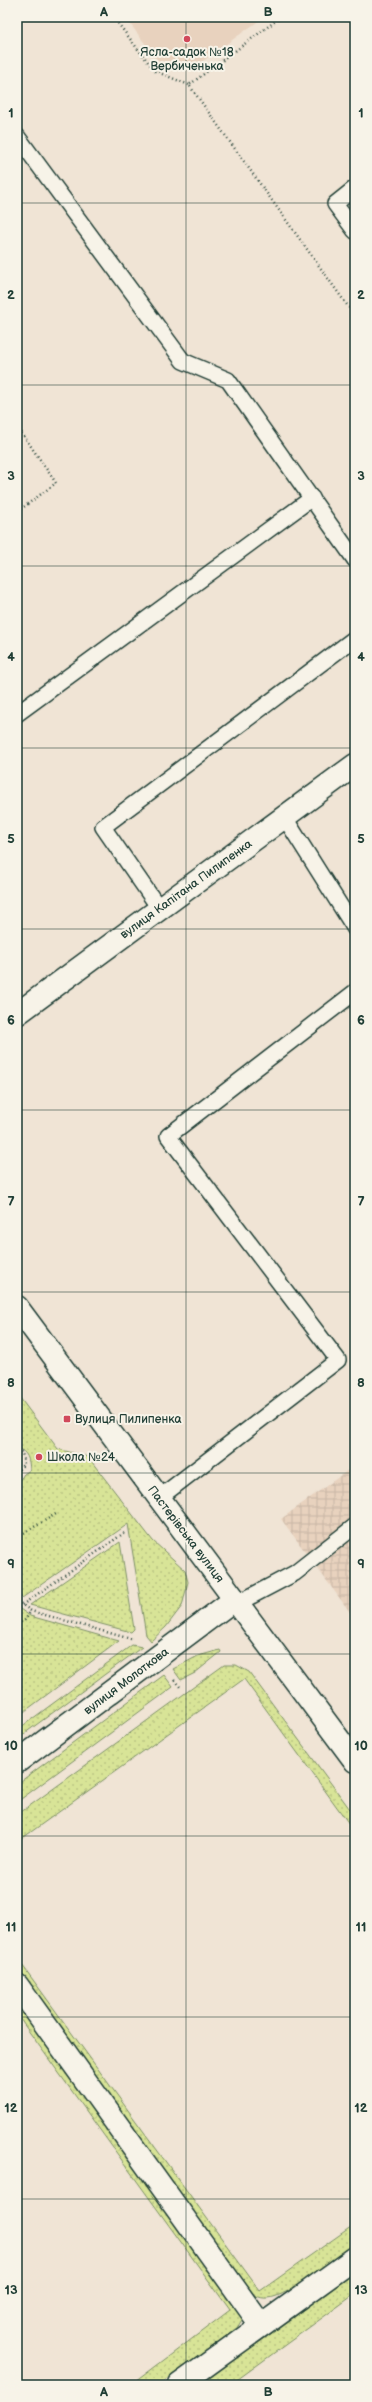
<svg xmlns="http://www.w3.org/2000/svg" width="372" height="2402" font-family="'Balsamiq Sans',sans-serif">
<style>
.built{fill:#e8d2be}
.industrial{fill:url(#industrial-grid)}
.grass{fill:url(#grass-dots);stroke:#7c9066}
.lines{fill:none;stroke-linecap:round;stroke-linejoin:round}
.service-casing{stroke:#1f3d34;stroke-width:18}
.minor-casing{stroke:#1f3d34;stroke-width:25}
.secondary-casing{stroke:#1f3d34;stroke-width:25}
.path{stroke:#1f3d34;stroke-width:2.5;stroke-dasharray:1 3;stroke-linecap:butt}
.service{stroke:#f7f3e8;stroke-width:15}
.minor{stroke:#f7f3e8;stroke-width:22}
.secondary{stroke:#f7f3e8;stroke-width:22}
.grid{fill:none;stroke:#1f3d34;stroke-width:1;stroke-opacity:0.55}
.poi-dot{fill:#d1495b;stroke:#f7f3e8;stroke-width:1.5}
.labels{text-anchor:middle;stroke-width:4;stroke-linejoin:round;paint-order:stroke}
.poi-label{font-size:12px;fill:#1f3d34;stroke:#f7f3e8;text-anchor:start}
.street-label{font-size:12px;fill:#1f3d34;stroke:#f7f3e8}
.neatline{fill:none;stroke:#1f3d34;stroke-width:1.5}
.grid-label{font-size:13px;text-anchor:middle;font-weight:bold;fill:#1f3d34}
</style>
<defs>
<pattern id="industrial-grid" width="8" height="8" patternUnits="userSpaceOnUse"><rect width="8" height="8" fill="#e8d2be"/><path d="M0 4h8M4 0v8" fill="none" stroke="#c7b5a4"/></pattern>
<pattern id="grass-dots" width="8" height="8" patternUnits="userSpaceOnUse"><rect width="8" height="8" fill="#d8e497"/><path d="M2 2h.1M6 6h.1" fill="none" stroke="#b9c483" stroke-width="1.8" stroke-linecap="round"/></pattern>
</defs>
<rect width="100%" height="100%" fill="#f0e4d5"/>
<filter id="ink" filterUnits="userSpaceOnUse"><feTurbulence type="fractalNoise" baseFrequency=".025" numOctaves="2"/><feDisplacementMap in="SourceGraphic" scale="8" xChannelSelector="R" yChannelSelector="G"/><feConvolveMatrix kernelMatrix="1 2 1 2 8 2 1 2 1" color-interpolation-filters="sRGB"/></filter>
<g filter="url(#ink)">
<!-- built -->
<polygon class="built" points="125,17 264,17 200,63 158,61"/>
<!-- industrial -->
<polygon class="industrial" points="355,1465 355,1619 281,1519"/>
<!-- grass -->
<g class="grass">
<path d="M17,1394L58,1449L88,1457L153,1541L185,1570L188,1582L182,1606L166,1627L151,1641L146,1635L128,1524L22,1598L17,1591V1484L24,1474L30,1470C29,1459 28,1452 17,1448Z"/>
<polygon points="120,1542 134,1629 131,1632 30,1605"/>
<polygon points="17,1607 30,1616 119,1641 17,1717"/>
<polygon points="132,1645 142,1647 17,1739 17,1730"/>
<polygon points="220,1650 221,1652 195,1673 181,1680 173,1669 198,1656"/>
<polygon points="224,1665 236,1665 249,1672 355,1816 355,1832 244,1679 17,1842 17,1815"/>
<polygon points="164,1675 173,1687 17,1802 17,1784"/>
<path d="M17,1958L260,2291L355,2224V2244C336,2257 289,2297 268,2298C259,2299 252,2294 245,2290L17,1970Z"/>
<polygon points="17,2002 243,2318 237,2328 159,2385 131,2385 230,2310 17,2015"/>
<polygon points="355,2273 355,2294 230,2385 200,2385"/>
</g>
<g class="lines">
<!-- service casing -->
<g class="service-casing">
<g id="service">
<polyline points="17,136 183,361 228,380 355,560"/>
<polyline points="355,188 335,204 355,231"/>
<polyline points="17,714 312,498"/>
<polyline points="285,818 355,929"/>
<polyline points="159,908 103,827 355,638"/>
<polyline points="159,1498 338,1360 168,1136 355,992"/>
<polyline points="238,1603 295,1573 355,1526"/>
</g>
</g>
<!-- minor casing -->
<g class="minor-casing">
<g id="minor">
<polyline points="17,1014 355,765"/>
<polyline points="17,1762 235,1599"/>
<polyline points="17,1985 261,2325"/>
<polyline points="179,2385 355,2258"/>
</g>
</g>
<!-- secondary casing -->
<g class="secondary-casing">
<polyline id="secondary" points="17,1307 355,1761"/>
</g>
<!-- path -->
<g class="path">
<polyline points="113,17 155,71 189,85"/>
<polyline points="281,17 189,85 355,316"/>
<polyline points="17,426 56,483 17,512"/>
<polyline points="17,1450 22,1452 24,1464 17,1471"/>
<polyline points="17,1537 56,1514"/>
<polyline points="17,1601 31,1611 131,1639"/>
<polyline points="22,1605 124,1533"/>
<polyline points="17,1624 25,1620 31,1611"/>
<polyline points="174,1680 181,1688"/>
</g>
<!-- service -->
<use href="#service" class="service"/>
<!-- minor -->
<use href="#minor" class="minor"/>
<!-- secondary -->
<use href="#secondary" class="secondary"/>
</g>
</g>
<!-- grid -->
<path class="grid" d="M186,17V2385M17,203H355M17,385H355M17,566H355M17,748H355M17,929H355M17,1110H355M17,1292H355M17,1473H355M17,1654H355M17,1836H355M17,2017H355M17,2199H355"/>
<!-- markers -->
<g class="poi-dot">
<circle cx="187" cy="39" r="4"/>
<rect x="63" y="1415" width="8" height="8" rx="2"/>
<circle cx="39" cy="1457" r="4"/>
</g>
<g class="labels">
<!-- poi labels -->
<g class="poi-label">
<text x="187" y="56" text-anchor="middle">Ясла-садок №18<tspan x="187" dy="14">Вербиченька</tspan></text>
<text x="75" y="1423">Вулиця Пилипенка</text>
<text x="47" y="1461">Школа №24</text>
</g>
<!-- street labels -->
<g class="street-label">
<text transform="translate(186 889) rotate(-36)" y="4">вулиця Капітана Пилипенка</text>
<text transform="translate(186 1534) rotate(53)" y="4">Пастерівська вулиця</text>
<text transform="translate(126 1681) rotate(-37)" y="4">вулиця Молоткова</text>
</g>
</g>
<!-- margin -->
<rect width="372" height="2402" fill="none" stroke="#f7f3e8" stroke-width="44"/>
<rect x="22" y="22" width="328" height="2358" class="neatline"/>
<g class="grid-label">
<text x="104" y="16">A</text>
<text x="268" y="16">B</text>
<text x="11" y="117">1</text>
<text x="361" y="117">1</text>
<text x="11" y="299">2</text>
<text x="361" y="299">2</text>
<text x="11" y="480">3</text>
<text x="361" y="480">3</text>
<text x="11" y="661">4</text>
<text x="361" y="661">4</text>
<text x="11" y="843">5</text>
<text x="361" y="843">5</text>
<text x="11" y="1024">6</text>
<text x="361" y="1024">6</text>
<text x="11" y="1206">7</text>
<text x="361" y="1206">7</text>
<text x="11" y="1387">8</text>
<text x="361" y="1387">8</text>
<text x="11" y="1568">9</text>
<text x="361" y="1568">9</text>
<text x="11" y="1750">10</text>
<text x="361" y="1750">10</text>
<text x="11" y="1931">11</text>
<text x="361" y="1931">11</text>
<text x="11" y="2112">12</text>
<text x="361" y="2112">12</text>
<text x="11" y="2294">13</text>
<text x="361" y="2294">13</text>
<text x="104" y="2396">A</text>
<text x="268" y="2396">B</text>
</g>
</svg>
